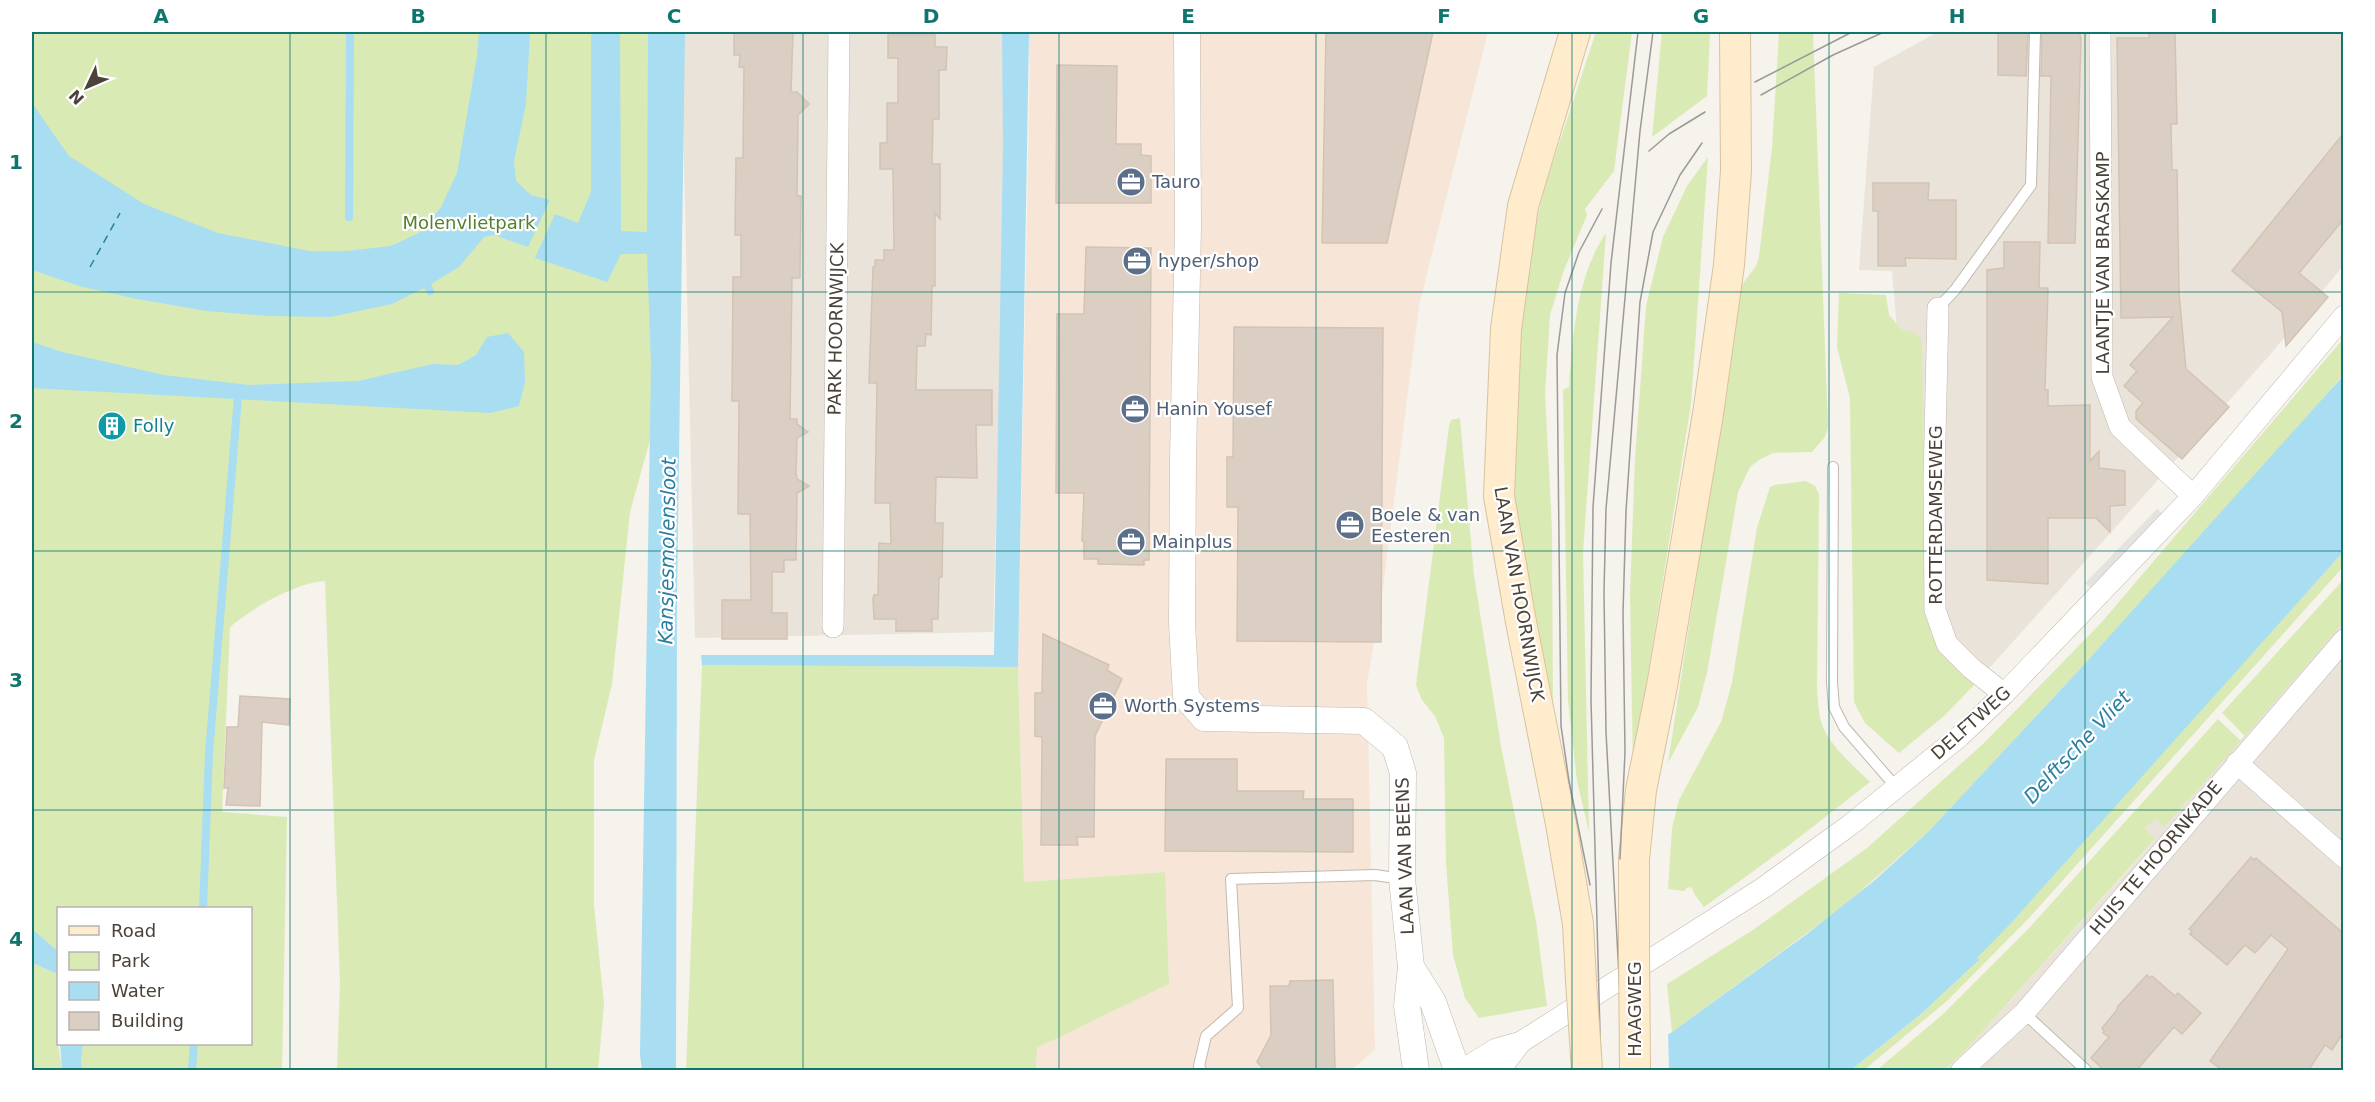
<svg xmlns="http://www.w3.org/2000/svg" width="2375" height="1102" font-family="'DejaVu Sans',sans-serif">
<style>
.residential{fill:#eae3da}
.commercial{fill:#f7e6d8}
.green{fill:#d9eab5}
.parking{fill:#e5e2e0}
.water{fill:#a9ddf2}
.pier{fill:#f6f2ec}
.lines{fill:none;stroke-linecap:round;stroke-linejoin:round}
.stream{stroke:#a9ddf2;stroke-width:8}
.ferry{stroke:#2a7ea0;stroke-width:1.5;stroke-dasharray:8 6;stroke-linecap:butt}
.building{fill:#dbcfc4;stroke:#d3c3b4;stroke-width:1.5}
.service-casing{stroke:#c2b8ae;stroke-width:12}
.minor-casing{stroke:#c2b8ae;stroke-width:22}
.tertiary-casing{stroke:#c2b8ae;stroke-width:27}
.secondary-casing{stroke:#d9c29e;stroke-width:32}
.service{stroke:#fff;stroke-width:10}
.minor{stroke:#fff;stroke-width:21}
.tertiary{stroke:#fff;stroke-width:26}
.secondary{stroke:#ffeccd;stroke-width:30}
.tram{stroke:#9a9a9a;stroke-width:1.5}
.secondary-bridge-casing{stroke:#d9c29e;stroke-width:32;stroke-linecap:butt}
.secondary-bridge{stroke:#ffeccd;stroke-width:30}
.grid{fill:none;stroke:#0f766e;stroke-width:1.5;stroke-opacity:0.55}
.labels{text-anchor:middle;stroke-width:4.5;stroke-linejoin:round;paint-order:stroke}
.service-label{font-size:18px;fill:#4e5e75;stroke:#fff;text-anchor:start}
.park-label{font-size:18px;fill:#557f2a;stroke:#fff}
.street-label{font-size:18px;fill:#4b4239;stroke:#fff}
.culture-label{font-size:18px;fill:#0d838f;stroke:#fff;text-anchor:start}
.water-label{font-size:20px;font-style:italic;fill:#2a7ea0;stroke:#fff}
.neatline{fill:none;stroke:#0f766e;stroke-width:2}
.grid-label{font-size:20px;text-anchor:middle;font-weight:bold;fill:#0f766e}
</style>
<rect width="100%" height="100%" fill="#f6f2ec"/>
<!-- residential -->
<g class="residential">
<polygon points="681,32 1009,32 993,632 695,638"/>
<polygon points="1938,32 2343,32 2343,266 2269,356 1975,684 1923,636 1892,271 1859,270 1874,67"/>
<polygon points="2343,623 2343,1070 1944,1070 1963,1053 2155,840 2145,830 2155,818 2165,826"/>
</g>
<!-- commercial -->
<polygon class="commercial" points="1028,32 1488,32 1419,306 1381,603 1367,683 1375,1050 1351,1070 1036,1070 1037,1048 1169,984 1164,872 1024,882 1018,667 1030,65"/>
<!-- green -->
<g class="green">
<path d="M32,32H663L650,440L630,512L612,684L594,760V905L604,1004L598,1070H337L340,982L325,581C295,583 252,608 230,627L222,812L287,817L282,1070H83L81,1062L83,1044H250V908H58V951L32,929Z"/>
<polygon points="1596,32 1632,32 1614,171 1585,209 1587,215 1564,270 1550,315 1545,393 1552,529 1553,720 1522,574 1511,463 1515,352 1527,260 1545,186"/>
<polygon points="1662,32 1710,32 1707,96 1652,137"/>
<polygon points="1779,32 1813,32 1828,427 1825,437 1812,452 1773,453 1759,460 1750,467 1738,492 1707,673 1698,707 1668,763 1741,286 1756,266 1759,257 1772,148"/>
<polygon points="1708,157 1691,404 1633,767 1630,596 1635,459 1646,306 1663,237 1687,186"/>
<path d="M1606,233L1583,552L1589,832L1577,781L1568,700L1563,390L1569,387C1573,334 1576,278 1606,233Z"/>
<polygon points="1839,293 1886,295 1889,315 1902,330 1914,332 1922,341 1925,611 1932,637 1940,649 1975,684 1944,716 1899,753 1865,723 1854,702 1850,398 1837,347"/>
<polygon points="2343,339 2343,375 2281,448 2080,669 1929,831 1841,908 1672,1032 1667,984 1753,930 1867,848 1983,744 2101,623"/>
<polygon points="1460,418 1474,575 1501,746 1536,921 1547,1006 1479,1018 1465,998 1453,955 1446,863 1444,738 1435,716 1422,700 1416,685 1449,426 1451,420"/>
<path d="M1806,481L1815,486L1819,494L1817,688C1818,701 1818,715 1823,727C1832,748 1854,766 1870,782L1792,843L1704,907L1695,895L1692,888L1688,887L1684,891L1668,889L1672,828L1679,800L1721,722L1732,683L1757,528L1770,487L1775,485Z"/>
<polygon points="2343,552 2343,567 2029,918 1948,1000 1864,1070 1851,1070 1921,1014 1978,961 1977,958"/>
<polygon points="2343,580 2343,623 2245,736 2222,713"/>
<polygon points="702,665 1018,667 1024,882 1165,872 1169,984 1037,1048 1036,1070 686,1070"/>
<polygon points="2218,719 2241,741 2164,827 2155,819 2145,829 2155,839 1963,1053 1944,1070 1877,1070 1942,1015 2029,928"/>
<polygon points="32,963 58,974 58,1044 62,1070 32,1070"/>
</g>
<!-- parking -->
<polygon class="parking" points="2157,509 2163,514 2091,588 2085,583"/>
<!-- water -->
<g class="water">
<polygon points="479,32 530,32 526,104 514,161 516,181 531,195 550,200 528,247 494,235 484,237 459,267 431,284 435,293 429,296 424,288 392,304 330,317 268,316 207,311 137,299 79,286 32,270 32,103 69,156 144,204 218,233 309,251 347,251 391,246 421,232 441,207 457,173 477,56"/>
<polygon points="591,32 620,32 621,231 647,232 648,32 685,32 677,598 676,1070 642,1070 640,1055 651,364 647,254 621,254 607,282 535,258 555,214 578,223 591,192"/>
<polygon points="1002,32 1029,32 1018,667 702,665 701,655 994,655 1003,146"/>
<polygon points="508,333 524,352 525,382 519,406 490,413 32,388 32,342 62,352 164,375 249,385 358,381 433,364 458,365 476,355 487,337"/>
<polygon points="2343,376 2343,552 2011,923 1977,958 1979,960 1921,1014 1851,1070 1611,1070 1672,1032 1807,934 1875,880 1929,831 2080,669"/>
<polygon points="32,929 58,951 58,974 32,963"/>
<polygon points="60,1044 83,1044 81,1062 83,1070 62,1070"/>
</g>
<!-- pier -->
<polygon class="pier" points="1668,1031 1669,1070 1608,1070 1610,1068"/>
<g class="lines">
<!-- stream -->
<g class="stream">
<polyline points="349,217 350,32"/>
<polyline points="203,908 209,754 238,397"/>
<polyline points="192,1070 194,1044"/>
</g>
<!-- ferry -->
<polyline class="ferry" points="90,267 120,213"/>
</g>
<!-- building -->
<g class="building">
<polygon points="734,32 793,32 791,92 797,92 809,104 798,115 797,196 801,196 800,278 792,278 790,419 797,419 797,424 808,432 797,438 796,474 797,479 809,486 797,493 796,560 784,560 784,572 772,572 772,613 787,613 787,639 722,639 722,600 751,600 750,514 738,514 739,401 732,401 733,277 741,277 741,235 735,235 736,158 743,158 744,67 739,67 740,55 734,55"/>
<polygon points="1326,32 1433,32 1387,243 1322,243"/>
<polygon points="1998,32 2028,32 2026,76 1998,75"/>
<polygon points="2042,32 2079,32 2081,38 2075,243 2048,243 2051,76 2041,76"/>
<polygon points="2149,32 2175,32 2177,124 2171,124 2172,170 2177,170 2179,293 2186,369 2229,407 2182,459 2136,419 2136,411 2143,403 2124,386 2137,371 2130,365 2173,317 2121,318 2117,38 2149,38"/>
<polygon points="888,35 935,35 935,47 947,47 946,70 939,70 939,119 933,119 932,164 940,164 940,219 935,213 935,286 932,286 931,335 926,334 925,346 917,346 916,390 992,390 992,425 976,425 977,478 936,477 935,523 943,523 942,577 939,577 938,619 932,619 932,631 896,631 896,619 874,619 873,599 874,595 878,595 879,543 891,544 890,503 875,503 877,383 869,383 873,267 875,267 875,260 884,260 884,250 894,250 893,169 880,169 880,143 887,143 887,103 898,103 898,58 888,58"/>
<polygon points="1057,65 1117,66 1116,144 1141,144 1141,155 1151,156 1151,203 1056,203"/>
<polygon points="2343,134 2343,220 2299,273 2328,297 2286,346 2282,312 2232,271"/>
<polygon points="1873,183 1929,183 1928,200 1956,200 1956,259 1905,258 1906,266 1878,266 1878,211 1873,211"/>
<polygon points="2004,242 2040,242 2039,288 2048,288 2045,390 2048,390 2048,406 2090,405 2090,461 2099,451 2099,468 2125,471 2125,505 2110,506 2110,532 2096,518 2048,518 2048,584 1987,580 1987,270 2004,268"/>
<polygon points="1086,247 1151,248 1149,560 1144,560 1144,565 1098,564 1098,559 1084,559 1084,541 1082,541 1084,493 1056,493 1057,314 1084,314"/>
<polygon points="1234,327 1383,328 1381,642 1237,641 1238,507 1227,507 1227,457 1233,457"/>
<polygon points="1043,634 1109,665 1107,670 1122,679 1095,736 1094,837 1077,837 1078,845 1041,845 1042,737 1035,736 1035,693 1042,693"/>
<polygon points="240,696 290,699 289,725 262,722 260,806 226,805 228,788 224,788 227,727 238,727"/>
<polygon points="1166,759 1237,759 1237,791 1304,791 1303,799 1353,799 1353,852 1165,851"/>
<polygon points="2251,857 2254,860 2256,858 2343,933 2343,1033 2332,1050 2325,1045 2308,1071 2224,1071 2210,1061 2288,949 2271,935 2255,953 2245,945 2227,965 2190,934 2192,931 2189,929"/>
<polygon points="2147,975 2150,978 2152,976 2175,996 2178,993 2201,1013 2182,1034 2174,1027 2136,1071 2105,1071 2091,1058 2109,1037 2103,1033 2104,1031 2102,1028 2117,1010 2118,1006"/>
<polygon points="1333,980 1335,1071 1265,1071 1257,1062 1271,1035 1270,986 1289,986 1290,981"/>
</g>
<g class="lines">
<!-- service casing -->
<g class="service-casing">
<g id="service">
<polyline points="1938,308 1955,290 2031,185 2035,32"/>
<polyline points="1833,467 1832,682 1834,707 1844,727 1896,787"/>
<polyline points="2024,1013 2086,1070"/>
<polyline points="1201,1070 1199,1066 1206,1036 1238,1008 1231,879 1375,875 1402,879"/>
</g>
</g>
<!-- minor casing -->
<g class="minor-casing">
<g id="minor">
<polyline points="2100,32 2102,377 2120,427 2193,496"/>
<polyline points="1938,308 1934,480 1935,610 1947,644 1971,668 2004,694"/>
<polyline points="833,627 839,32"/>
<polyline points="2237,763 2344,857"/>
<polyline points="1462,1070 1496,1049 1521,1042 1763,888 1850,825 1960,736 2004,694 2193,496 2344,316"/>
<polyline points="1495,1070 1505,1063 1521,1042"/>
<polyline points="1962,1070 2024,1013 2344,640"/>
</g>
</g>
<!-- tertiary casing -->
<g class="tertiary-casing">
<g id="tertiary">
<polyline points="1187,32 1188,227 1183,459 1182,623 1186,697 1204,718 1364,721 1395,747 1403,773 1402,879 1411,967 1407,1006 1416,1070"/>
<polyline points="1411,967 1433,1002 1457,1070"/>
</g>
</g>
<!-- secondary casing -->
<g class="secondary-casing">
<g id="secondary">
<polyline points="1575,32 1523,206 1506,329 1499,496 1521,622 1561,824 1578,924 1581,981"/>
<polyline points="1634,947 1634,859 1641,790 1662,686 1708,414 1729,265 1736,171 1735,32"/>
</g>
</g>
<!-- service -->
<use href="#service" class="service"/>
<!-- minor -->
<use href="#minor" class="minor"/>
<!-- tertiary -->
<use href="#tertiary" class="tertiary"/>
<!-- secondary -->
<use href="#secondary" class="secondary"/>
<!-- tram -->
<g class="tram">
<polyline points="1755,82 1852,32"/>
<polyline points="1761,95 1833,55 1884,32"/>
<polyline points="1649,151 1669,134 1705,112"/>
<polyline points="1620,859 1625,752 1623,613 1626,511 1640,302 1653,232 1680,175 1702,143"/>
<polyline points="1590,885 1569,781 1561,726 1557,355 1565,293 1579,252 1602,209"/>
<polyline points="1601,1070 1591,700 1593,507 1611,263 1638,32"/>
<polyline points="1624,1070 1606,732 1604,592 1606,509 1640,131 1653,32"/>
</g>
<!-- secondary-bridge casing -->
<g class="secondary-bridge-casing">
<g id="secondary-bridge">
<polyline points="1634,947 1635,1070"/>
<polyline points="1581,981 1587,1070"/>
</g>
</g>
<!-- secondary-bridge -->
<use href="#secondary-bridge" class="secondary-bridge"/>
</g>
<!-- grid -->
<path class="grid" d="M290,32V1070M546,32V1070M803,32V1070M1059,32V1070M1316,32V1070M1572,32V1070M1829,32V1070M2085,32V1070M32,292H2344M32,551H2344M32,810H2344"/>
<!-- icons -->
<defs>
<g id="office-disc" transform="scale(1.5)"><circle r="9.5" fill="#5c6f8a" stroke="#fff"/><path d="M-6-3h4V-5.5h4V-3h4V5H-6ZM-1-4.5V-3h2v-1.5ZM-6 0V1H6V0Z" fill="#fff"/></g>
<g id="building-disc" transform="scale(1.5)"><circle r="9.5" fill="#0f9aa8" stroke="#fff"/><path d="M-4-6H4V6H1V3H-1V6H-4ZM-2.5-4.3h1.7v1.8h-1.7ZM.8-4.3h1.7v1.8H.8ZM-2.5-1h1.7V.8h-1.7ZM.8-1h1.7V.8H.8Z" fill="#fff"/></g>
</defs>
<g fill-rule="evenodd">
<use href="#office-disc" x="1131" y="182"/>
<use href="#office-disc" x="1137" y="261"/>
<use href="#office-disc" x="1135" y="409"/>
<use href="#building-disc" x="112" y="426"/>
<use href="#office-disc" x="1350" y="525"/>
<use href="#office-disc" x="1131" y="542"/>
<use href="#office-disc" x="1103" y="706"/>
</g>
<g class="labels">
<!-- service labels -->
<g class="service-label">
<text x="1152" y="188">Tauro</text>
<text x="1158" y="267">hyper/shop</text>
<text x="1156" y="415">Hanin Yousef</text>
<text x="1371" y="521">Boele &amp; van<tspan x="1371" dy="21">Eesteren</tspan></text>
<text x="1152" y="548">Mainplus</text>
<text x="1124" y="712">Worth Systems</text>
</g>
<!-- park labels -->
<g class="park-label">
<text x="469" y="229">Molenvlietpark</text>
</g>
<!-- street labels -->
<g class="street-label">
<text transform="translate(2103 263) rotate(-90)" y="6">LAANTJE VAN BRASKAMP</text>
<text transform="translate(836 329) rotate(-89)" y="6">PARK HOORNWIJCK</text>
<text transform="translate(1936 515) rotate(-90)" y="6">ROTTERDAMSEWEG</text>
<text transform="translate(1519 594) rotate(80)" y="6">LAAN VAN HOORNWIJCK</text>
<text transform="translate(1971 723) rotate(-42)" y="6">DELFTWEG</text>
<text transform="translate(1405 856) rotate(-92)" y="6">LAAN VAN BEENS</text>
<text transform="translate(2156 858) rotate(-50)" y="6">HUIS TE HOORNKADE</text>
<text transform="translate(1635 1009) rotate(-90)" y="6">HAAGWEG</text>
</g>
<!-- culture labels -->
<g class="culture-label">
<text x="133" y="432">Folly</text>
</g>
<!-- water labels -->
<g class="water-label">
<text transform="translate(667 551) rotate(-89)" y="7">Kansjesmolensloot</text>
<text transform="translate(2077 747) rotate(-47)" y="7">Delftsche Vliet</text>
</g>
</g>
<!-- border -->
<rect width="2375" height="1102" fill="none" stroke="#ffffff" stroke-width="66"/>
<!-- legend -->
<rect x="57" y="907" width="195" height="138" fill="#ffffff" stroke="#b7b3b0" stroke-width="1.5"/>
<rect x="69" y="926" width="30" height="9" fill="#ffeccd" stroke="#b7b3b0" stroke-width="1.5"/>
<text x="111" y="937" font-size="18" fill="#4b4239">Road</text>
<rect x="69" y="952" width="30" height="18" fill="#d9eab5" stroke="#b7b3b0" stroke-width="1.5"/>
<text x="111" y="967" font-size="18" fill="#4b4239">Park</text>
<rect x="69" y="982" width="30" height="18" fill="#a9ddf2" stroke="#b7b3b0" stroke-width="1.5"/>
<text x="111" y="997" font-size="18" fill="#4b4239">Water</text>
<rect x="69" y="1012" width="30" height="18" fill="#dbcfc4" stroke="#b7b3b0" stroke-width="1.5"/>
<text x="111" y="1027" font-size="18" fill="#4b4239">Building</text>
<!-- north arrow -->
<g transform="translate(87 87) rotate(226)" stroke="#ffffff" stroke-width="4.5" paint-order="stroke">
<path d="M0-4.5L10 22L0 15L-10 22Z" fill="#4b4239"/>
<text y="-9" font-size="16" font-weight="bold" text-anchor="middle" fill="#4b4239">N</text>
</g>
<rect x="33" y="33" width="2309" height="1036" class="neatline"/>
<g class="grid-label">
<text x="161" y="23">A</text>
<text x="418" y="23">B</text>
<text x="674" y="23">C</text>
<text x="931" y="23">D</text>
<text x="1188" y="23">E</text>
<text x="1444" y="23">F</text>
<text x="1701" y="23">G</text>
<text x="1957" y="23">H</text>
<text x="2214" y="23">I</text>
<text x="16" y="169">1</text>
<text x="16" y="428">2</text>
<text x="16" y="687">3</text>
<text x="16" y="946">4</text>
</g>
</svg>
